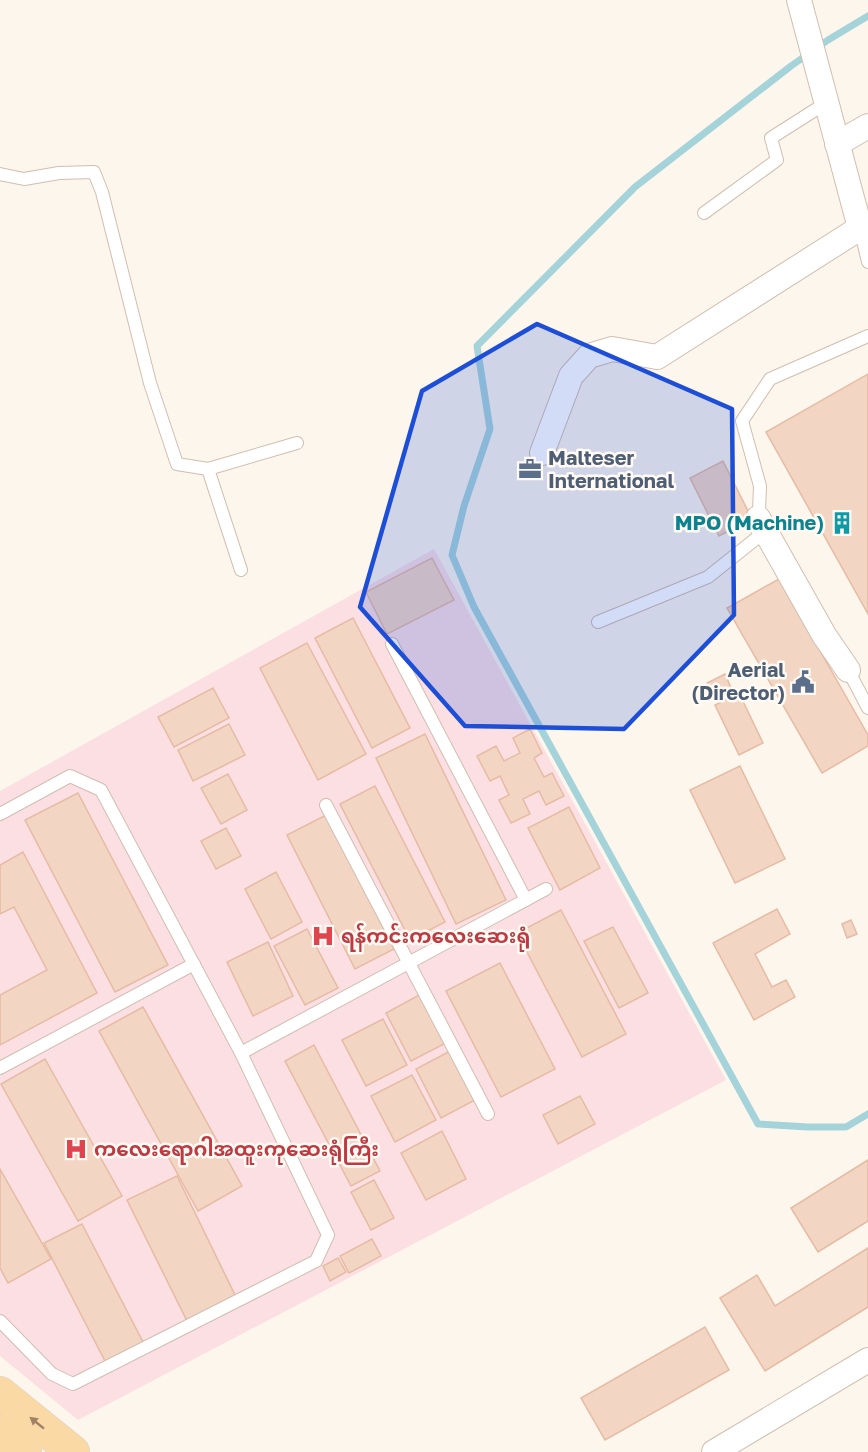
<svg xmlns="http://www.w3.org/2000/svg" width="868" height="1452" font-family="'Golos Text','Noto Sans Myanmar',sans-serif">
<style>
.medical{fill:#fbdfe3}
.lines{fill:none;stroke-linecap:round;stroke-linejoin:round}
.stream{stroke:#a5d3da;stroke-width:7}
.building{fill:#f3d5c3;stroke:#e6bba3;stroke-width:1.5}
.service-casing{stroke:#d1beb0;stroke-width:14}
.minor-casing{stroke:#d1beb0;stroke-width:26}
.primary-casing{stroke:#dad1cd;stroke-width:34}
.service{stroke:#fff;stroke-width:12}
.minor{stroke:#fff;stroke-width:24}
.primary{stroke:#fbd9a5;stroke-width:33}
.oneway{fill:#a18267}
.marked{fill:#1d4ed8;fill-opacity:0.2;stroke:#1d4ed8;stroke-width:4.5;stroke-linejoin:round}
.labels{text-anchor:middle;stroke-width:5;stroke-linejoin:round;paint-order:stroke}
.service-label{font-size:20px;font-weight:bold;fill:#4e5e75;stroke:#fffaf3;text-anchor:start}
.culture-label{font-size:20px;font-weight:bold;fill:#0d838f;stroke:#fffaf3;text-anchor:end}
.health-label{font-size:20px;font-weight:bold;fill:#be3a42;stroke:#fffaf3;text-anchor:start}
</style>
<rect width="100%" height="100%" fill="#fdf6ec"/>
<!-- medical -->
<polygon class="medical" points="434,549 726,1080 78,1420 0,1356 0,791"/>
<g class="lines">
<!-- stream -->
<polyline class="stream" points="868,16 828,40 791,66 635,187 477,346 490,429 464,506 452,555 474,607 758,1124 808,1127 846,1127 868,1114"/>
</g>
<!-- building -->
<g class="building">
<polygon points="868,374 868,614 766,432"/>
<polygon points="723,461 752,519 719,536 690,478"/>
<polygon points="432,558 454,600 387,634 366,592"/>
<polygon points="779,579 868,735 868,746 822,773 727,608"/>
<polygon points="353,618 410,728 372,748 315,638"/>
<polygon points="307,643 366,754 318,780 260,668"/>
<polygon points="725,674 732,690 714,699 707,683"/>
<polygon points="213,688 229,718 174,747 158,717"/>
<polygon points="739,693 763,743 739,755 715,705"/>
<polygon points="229,724 245,755 193,781 178,750"/>
<polygon points="530,729 542,753 534,758 544,777 552,773 564,796 546,805 539,791 523,799 530,814 511,823 499,800 509,795 500,776 490,781 477,756 496,746 504,761 520,753 513,738"/>
<polygon points="425,734 506,900 456,924 376,758"/>
<polygon points="740,766 785,859 735,883 690,790"/>
<polygon points="228,774 247,810 221,824 201,788"/>
<polygon points="375,786 445,922 410,940 340,804"/>
<polygon points="78,793 168,965 115,992 25,820"/>
<polygon points="569,807 600,868 560,890 528,828"/>
<polygon points="326,815 394,949 355,969 287,835"/>
<polygon points="226,828 241,856 216,869 201,841"/>
<polygon points="23,852 97,993 0,1045 0,995 47,970 14,907 0,914 0,865"/>
<polygon points="276,872 302,922 271,939 245,889"/>
<polygon points="777,909 790,934 755,954 772,987 786,980 795,997 754,1020 713,943"/>
<polygon points="561,910 626,1034 582,1057 517,933"/>
<polygon points="851,920 857,934 847,938 842,924"/>
<polygon points="613,927 648,993 619,1008 584,941"/>
<polygon points="307,929 338,988 305,1005 274,946"/>
<polygon points="268,942 293,996 253,1016 227,962"/>
<polygon points="500,963 555,1069 501,1097 446,991"/>
<polygon points="421,994 446,1043 411,1061 386,1013"/>
<polygon points="143,1007 242,1186 198,1211 99,1031"/>
<polygon points="383,1019 407,1065 366,1086 342,1040"/>
<polygon points="314,1045 380,1171 351,1186 285,1061"/>
<polygon points="450,1051 475,1100 441,1118 416,1069"/>
<polygon points="45,1059 122,1196 78,1221 1,1084"/>
<polygon points="412,1075 436,1120 395,1142 371,1096"/>
<polygon points="580,1096 595,1124 558,1144 543,1115"/>
<polygon points="442,1131 466,1179 426,1200 401,1153"/>
<polygon points="868,1160 868,1221 818,1252 791,1208"/>
<polygon points="0,1169 51,1259 8,1283 0,1268"/>
<polygon points="177,1176 236,1297 187,1321 127,1200"/>
<polygon points="374,1180 394,1218 371,1230 351,1192"/>
<polygon points="82,1224 144,1344 106,1363 44,1243"/>
<polygon points="372,1239 381,1256 349,1273 340,1256"/>
<polygon points="868,1248 868,1307 765,1371 720,1298 757,1275 775,1306"/>
<polygon points="338,1258 346,1272 330,1281 323,1266"/>
<polygon points="705,1327 729,1370 605,1440 581,1398"/>
</g>
<g class="lines">
<!-- service casing -->
<g class="service-casing">
<g id="service">
<polyline points="0,174 24,179 59,173 94,172 102,192 150,383 177,464 208,469 297,443"/>
<polyline points="704,213 777,160 771,138 826,103"/>
<polyline points="860,228 868,262"/>
<polyline points="208,469 241,570"/>
<polyline points="598,622 708,577 758,537 760,486 742,421 770,379 868,336"/>
<polyline points="392,644 526,900"/>
<polyline points="848,670 868,708"/>
<polyline points="326,805 488,1114"/>
<polyline points="0,814 70,776 101,790 241,1053 328,1235 316,1261 73,1384 52,1374 0,1321"/>
<polyline points="241,1053 546,889"/>
<polyline points="0,1068 194,964"/>
</g>
</g>
<!-- minor casing -->
<g class="minor-casing">
<g id="minor">
<polyline points="837,144 868,126"/>
<polyline points="542,453 571,376 589,356 612,349 657,357 860,228 799,0"/>
<polyline points="758,518 824,635 848,670"/>
<polyline points="714,1452 868,1360"/>
</g>
</g>
<!-- primary casing -->
<g class="primary-casing">
<g id="primary">
<polyline points="0,1393 73,1452"/>
<polyline points="0,1432 25,1452"/>
</g>
</g>
<!-- service -->
<use href="#service" class="service"/>
<!-- minor -->
<use href="#minor" class="minor"/>
<!-- primary -->
<use href="#primary" class="primary"/>
</g>
<!-- one-way arrows -->
<defs><path id="oneway-solid" d="M-6-.8H1V-3.2L6.5 0L1 3.2V.8H-6Z" transform="scale(1.5)"/></defs>
<use class="oneway" href="#oneway-solid" transform="translate(37 1423) rotate(-141)"/>
<!-- marked area -->
<path class="marked" d="M537,324L732,409L734,615L624,729L465,726L360,607L422,391Z"/>
<!-- icons -->
<defs>
<g id="office-bare" transform="scale(1.8)"><path d="M-6-3h4V-5.5h4V-3h4V5H-6ZM-1-4.5V-3h2v-1.5ZM-6 0V1H6V0Z" fill="#5c6f8a" stroke="#fffaf3" stroke-width="2.5" paint-order="stroke"/></g>
<g id="building-bare" transform="scale(1.8)"><path d="M-4-6H4V6H1V3H-1V6H-4ZM-2.5-4.3h1.7v1.8h-1.7ZM.8-4.3h1.7v1.8H.8ZM-2.5-1h1.7V.8h-1.7ZM.8-1h1.7V.8H.8Z" fill="#0f9aa8" stroke="#fffaf3" stroke-width="2.5" paint-order="stroke"/></g>
<g id="civic-bare" transform="scale(1.8)"><path d="M-.6-6.5H3V-4.5H.6V-3L4-1V1h2V6H-6V1h2V-1L-.6-3ZM-1.2 2.5V6h2.4V2.5Z" fill="#5c6f8a" stroke="#fffaf3" stroke-width="2.5" paint-order="stroke"/></g>
<g id="hospital-bare" transform="scale(1.8)"><path d="M-5-5h3v3.5h4V-5h3V5h-3V1.5h-4V5h-3Z" fill="#e0444e" stroke="#fffaf3" stroke-width="2.5" paint-order="stroke"/></g>
</defs>
<g fill-rule="evenodd">
<use href="#office-bare" x="530" y="469"/>
<use href="#building-bare" x="842" y="523"/>
<use href="#civic-bare" x="803" y="682"/>
<use href="#hospital-bare" x="323" y="936"/>
<use href="#hospital-bare" x="76" y="1149"/>
</g>
<g class="labels">
<!-- service labels -->
<g class="service-label">
<text x="548" y="465">Malteser<tspan x="548" dy="23">International</tspan></text>
<text x="785" y="677" text-anchor="end">Aerial<tspan x="785" dy="23">(Director)</tspan></text>
</g>
<!-- culture labels -->
<g class="culture-label">
<text x="824" y="530">MPO (Machine)</text>
</g>
<!-- health labels -->
<g class="health-label">
<text x="341" y="943">ရန်ကင်းကလေးဆေးရုံ</text>
<text x="94" y="1156">ကလေးရောဂါအထူးကုဆေးရုံကြီး</text>
</g>
</g>
</svg>
